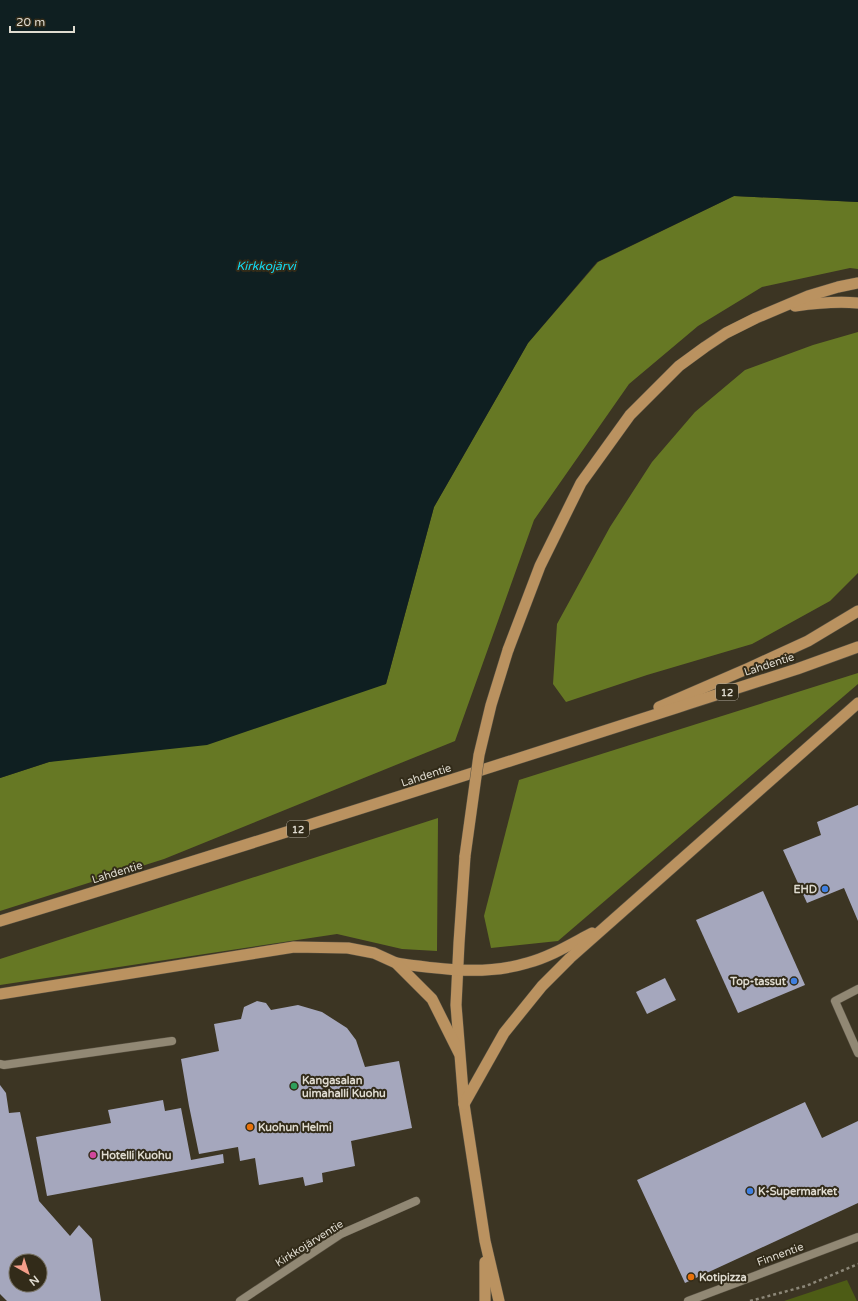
<svg xmlns="http://www.w3.org/2000/svg" width="858" height="1301" font-family="'Varela Round',sans-serif">
<style>
.green{fill:#4d5c15}
.forest{fill:#667824}
.water{fill:#0f1f21}
.building{fill:#a5a7bd;fill-rule:evenodd}
.lines{fill:none;stroke-linecap:round;stroke-linejoin:round}
.service-casing{stroke:#585142;stroke-width:9}
.minor-casing{stroke:#585142;stroke-width:9}
.tertiary-casing{stroke:#585142;stroke-width:9}
.trunk-casing{stroke:#585142;stroke-width:12}
.path{stroke:#8c8778;stroke-width:2.5;stroke-dasharray:3 3;stroke-linecap:butt}
.service{stroke:#918874;stroke-width:8}
.minor{stroke:#918874;stroke-width:8}
.tertiary{stroke:#918874;stroke-width:8}
.trunk{stroke:#ba9260;stroke-width:11}
.trunk-bridge-casing{stroke:#585142;stroke-width:12;stroke-linecap:butt}
.trunk-bridge{stroke:#ba9260;stroke-width:11}
.shop-dot{fill:#3f7fe0;stroke:#322b19;stroke-width:1.5}
.leisure-dot{fill:#2e9e5b;stroke:#322b19;stroke-width:1.5}
.food-dot{fill:#e8710a;stroke:#322b19;stroke-width:1.5}
.hotel-dot{fill:#d1479c;stroke:#322b19;stroke-width:1.5}
.labels{text-anchor:middle;stroke-width:4;stroke-linejoin:round;paint-order:stroke}
.shield{fill:#322b19;stroke:#aba699;stroke-width:1}
.shield-label{font-size:10px;font-weight:bold;fill:#dfdbd0}
.street-label{font-size:11px;fill:#dfdbd0;stroke:#322b19}
.poi-label{font-size:11px;font-weight:bold;fill:#dfdbd0;stroke:#322b19;text-anchor:start}
.water-label{font-size:12px;font-style:italic;fill:#12dcf5;stroke:#322b19}
</style>
<rect width="100%" height="100%" fill="#3c3523"/>
<!-- green -->
<polygon class="green" points="847,1280 857,1301 784,1301"/>
<!-- forest -->
<g class="forest">
<polygon points="734,196 858,202 858,269 850,268 762,287 698,326 629,384 534,520 455,741 164,859 0,911 0,778 49,762 386,684 434,507 528,343 598,262"/>
<polygon points="858,332 858,573 830,601 752,644 647,675 566,702 553,684 557,624 610,527 652,462 695,412 745,370 813,345"/>
<polygon points="858,673 858,684 558,941 491,948 484,916 519,780"/>
<polygon points="438,818 437,951 402,949 337,934 0,985 0,959"/>
</g>
<!-- water -->
<polygon class="water" points="0,0 858,0 858,202 734,196 597,262 528,343 434,507 386,684 207,745 49,762 0,778"/>
<!-- building -->
<g class="building">
<polygon points="858,805 858,921 844,888 807,903 783,850 821,835 817,822"/>
<polygon points="763,891 805,985 738,1013 696,920"/>
<polygon points="665,978 676,1000 647,1014 636,992"/>
<polygon points="257,1001 266,1003 271,1010 298,1005 322,1012 347,1028 356,1040 365,1067 399,1061 412,1128 351,1141 355,1166 322,1173 323,1182 305,1186 303,1177 259,1185 255,1158 240,1161 238,1147 199,1154 189,1106 181,1059 219,1051 214,1024 241,1019 244,1007"/>
<path d="M0,1085L6,1093L9,1113L20,1112L39,1201L70,1236L79,1225L92,1239L101,1301H7L0,1294ZM16,1261H40V1285H16Z"/>
<polygon points="163,1100 165,1111 181,1108 191,1160 223,1154 224,1163 47,1196 36,1137 111,1123 108,1110"/>
<polygon points="805,1102 822,1138 858,1121 858,1203 685,1283 637,1180"/>
</g>
<g class="lines">
<!-- service casing -->
<g class="service-casing">
<polyline id="service" points="0,1064 4,1065 172,1041"/>
</g>
<!-- minor casing -->
<g class="minor-casing">
<g id="minor">
<polyline points="858,989 835,1001 858,1053"/>
<polyline points="240,1301 341,1234 416,1201"/>
</g>
</g>
<!-- tertiary casing -->
<g class="tertiary-casing">
<polyline id="tertiary" points="688,1301 858,1237"/>
</g>
<!-- trunk casing -->
<g class="trunk-casing">
<g id="trunk">
<path d="M795,306C816,303 836,301 858,303"/>
<polyline points="508,650 540,566 581,483 630,415 679,366 705,347 726,333 756,318 808,296 838,287 858,283"/>
<polyline points="659,707 749,668 808,641 858,611"/>
<polyline points="465,856 459,943 456,1005 464,1104 485,1241 499,1301"/>
<path d="M0,921C267,840 532,754 797,669L858,647"/>
<path d="M396,963C439,969 484,976 527,963C550,957 571,944 592,933"/>
<polyline points="0,994 294,947 348,948 374,953 396,963 432,999 459,1053"/>
<polyline points="464,1104 504,1033 542,986 570,958 858,703"/>
<polyline points="485,1262 485,1301"/>
</g>
</g>
<!-- path -->
<polyline class="path" points="750,1301 806,1286 858,1264"/>
<!-- service -->
<use href="#service" class="service"/>
<!-- minor -->
<use href="#minor" class="minor"/>
<!-- tertiary -->
<use href="#tertiary" class="tertiary"/>
<!-- trunk -->
<use href="#trunk" class="trunk"/>
<!-- trunk-bridge casing -->
<g class="trunk-bridge-casing">
<polyline id="trunk-bridge" points="465,856 479,755 491,705 508,650"/>
</g>
<!-- trunk-bridge -->
<use href="#trunk-bridge" class="trunk-bridge"/>
</g>
<!-- markers -->
<g class="shop-dot">
<circle cx="825" cy="889" r="4"/>
<circle cx="794" cy="981" r="4"/>
<circle cx="750" cy="1191" r="4"/>
</g>
<circle class="leisure-dot" cx="294" cy="1086" r="4"/>
<g class="food-dot">
<circle cx="250" cy="1127" r="4"/>
<circle cx="691" cy="1277" r="4"/>
</g>
<circle class="hotel-dot" cx="93" cy="1155" r="4"/>
<g class="labels">
<!-- shield labels -->
<g class="shield">
<rect x="716" y="684" width="22" height="16" rx="3"/>
<rect x="287" y="821" width="22" height="16" rx="3"/>
</g>
<g class="shield-label">
<text x="727" y="696">12</text>
<text x="298" y="833">12</text>
</g>
<!-- street labels -->
<g class="street-label">
<text transform="translate(769 664) rotate(-18)" y="4">Lahdentie</text>
<text transform="translate(426 775) rotate(-18)" y="4">Lahdentie</text>
<text transform="translate(117 872) rotate(-17)" y="4">Lahdentie</text>
<text transform="translate(309 1243) rotate(-32)" y="4">Kirkkojärventie</text>
<text transform="translate(780 1254) rotate(-20)" y="4">Finnentie</text>
</g>
<!-- poi labels -->
<g class="poi-label">
<text x="817" y="893" text-anchor="end">EHD</text>
<text x="786" y="985" text-anchor="end">Top-tassut</text>
<text x="302" y="1084">Kangasalan<tspan x="302" dy="13">uimahalli Kuohu</tspan></text>
<text x="258" y="1131">Kuohun Helmi</text>
<text x="101" y="1159">Hotelli Kuohu</text>
<text x="758" y="1195">K-Supermarket</text>
<text x="699" y="1281">Kotipizza</text>
</g>
<!-- water labels -->
<g class="water-label">
<text x="266" y="270">Kirkkojärvi</text>
</g>
</g>
<!-- north arrow -->
<g transform="translate(28 1273) rotate(141)"><circle r="19" fill="#322b19" stroke="#777162"/>
<path d="M0-3L7 15L0 10L-7 15Z" fill="#f49e8a"/>
<text y="-6" font-size="11" font-weight="bold" text-anchor="middle" fill="#dfdbd0">N</text>
</g>
<!-- scale -->
<path d="M10 26v6h64v-6" fill="none" stroke="#dfdbd0" stroke-width="2"/>
<text x="16" y="26" font-size="12" fill="#dfdbd0" stroke="#322b19" stroke-width="3" paint-order="stroke">20 m</text>
</svg>
